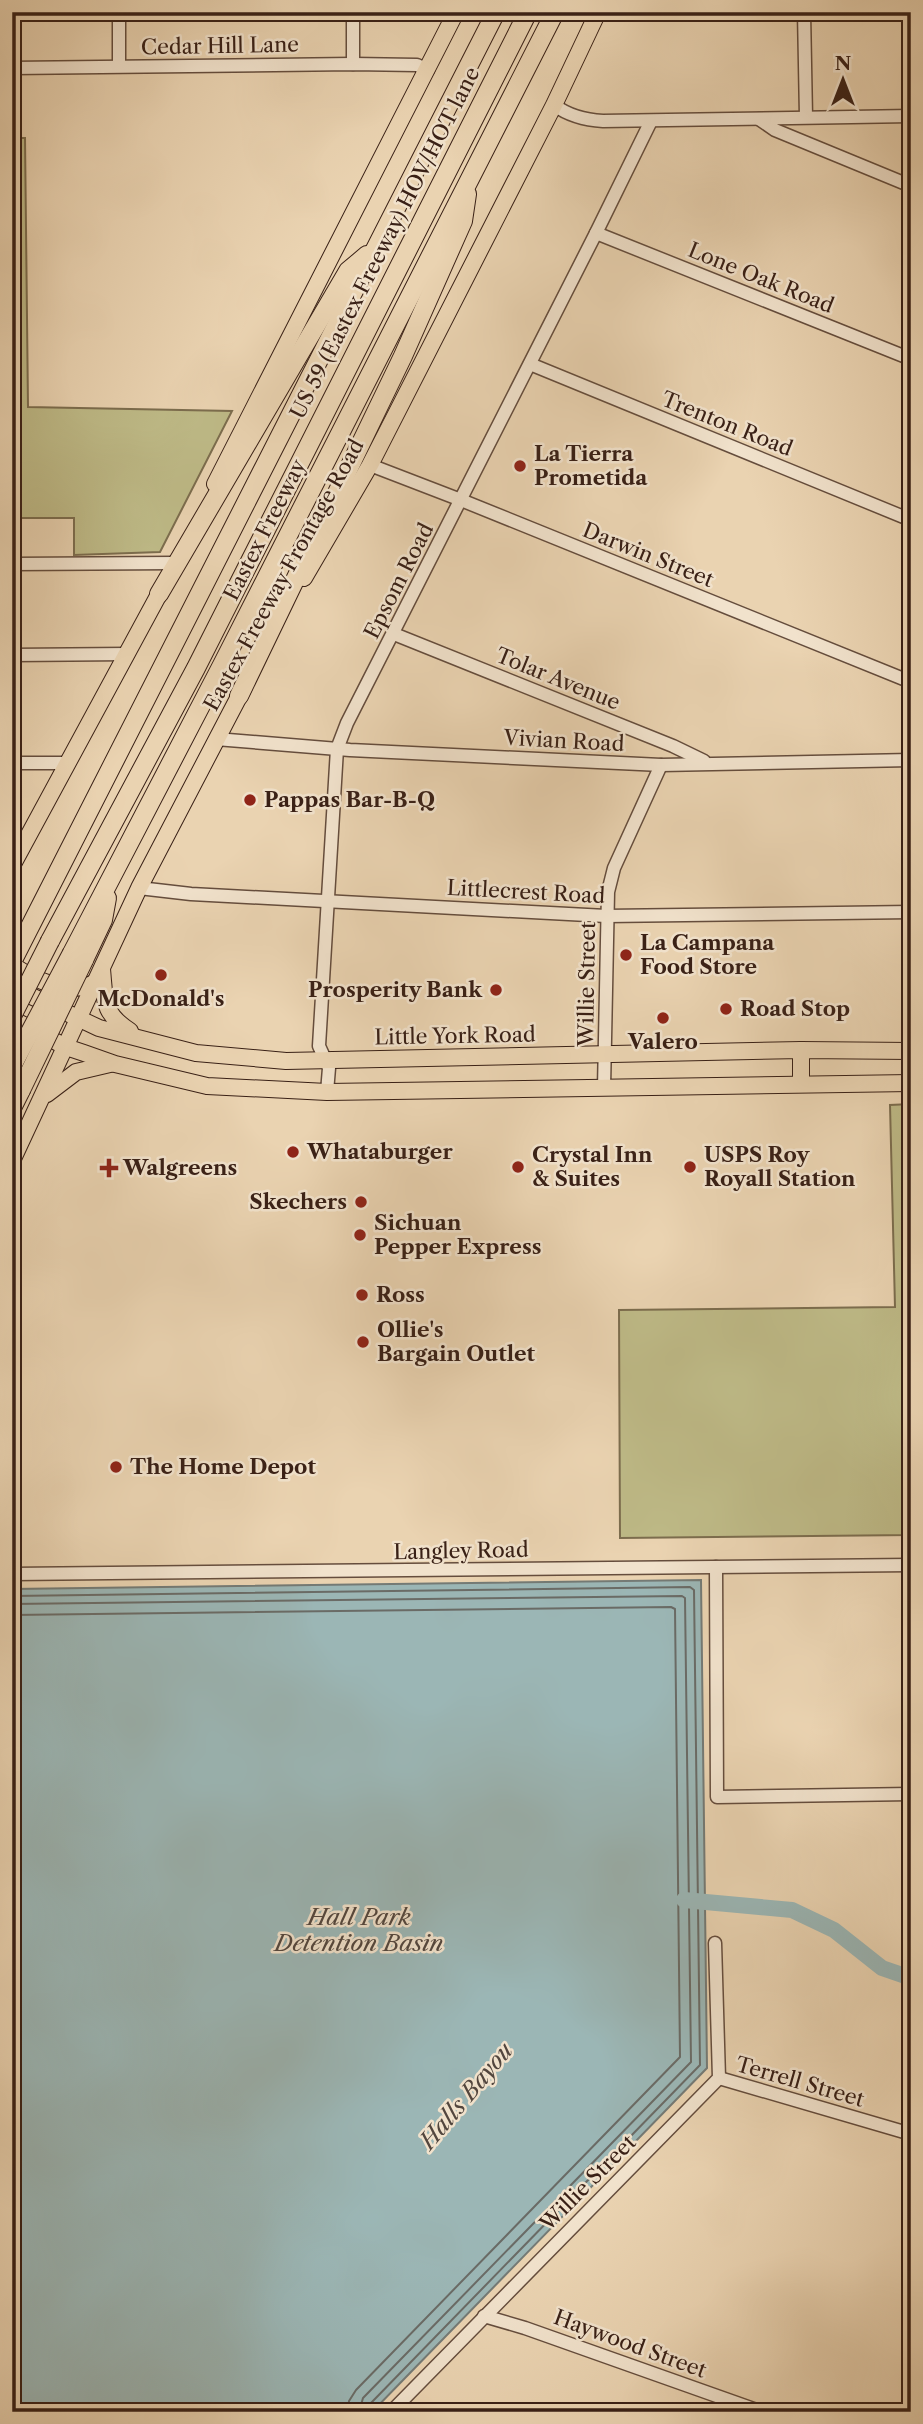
<svg xmlns="http://www.w3.org/2000/svg" width="923" height="2424" font-family="'Libre Caslon Text',serif">
<style>
.green{fill:#beba87;stroke:#7c6d4e;stroke-width:2}
.water{fill:#9bb6b5;stroke:#747a75;stroke-width:2}
.lines{fill:none;stroke-linecap:round;stroke-linejoin:round}
.shore{stroke:#6a6b66;stroke-width:2}
.river{stroke:#9bb6b5;stroke-width:16}
.minor-casing{stroke:#654d3d;stroke-width:15}
.major-casing{stroke:#392016;stroke-width:18}
.highway-casing{stroke:#392016;stroke-width:20}
.minor{stroke:#f1e2cc;stroke-width:12}
.major{stroke:#ead3b1;stroke-width:16}
.highway{stroke:#ead3b1;stroke-width:18}
.highway-bridge-casing{stroke:#392016;stroke-width:20;stroke-linecap:butt}
.highway-bridge{stroke:#ead3b1;stroke-width:18}
.poi-dot{fill:#8f2418;stroke:#f1e2cc;stroke-width:2.5}
.labels{text-anchor:middle;stroke-width:5;stroke-linejoin:round;paint-order:stroke}
.street-label{font-size:21px;fill:#392016;stroke:#f1e2cc}
.poi-label{font-size:21px;font-weight:bold;fill:#392016;stroke:#f1e2cc;text-anchor:start}
.water-label{font-size:23px;font-style:italic;fill:#52463e;stroke:#f1e2cc}
</style>
<rect width="100%" height="100%" fill="#ead3b1"/>
<filter id="stains"><feTurbulence type="fractalNoise" baseFrequency=".00286" numOctaves="4"/><feColorMatrix values="0 0 0 0 .2 0 0 0 0 .09 0 0 0 0 .02 0 0 0 .5 -.17"/></filter>
<radialGradient id="worn" r=".72"><stop offset=".6" stop-color="#630" stop-opacity="0"/><stop offset="1" stop-color="#630" stop-opacity=".3"/></radialGradient>
<!-- green -->
<g class="green">
<polygon points="12,138 25,138 28,407 232,411 160,552 74,555 74,518 12,518"/>
<polygon points="911,1104 911,1535 620,1538 619,1310 895,1307 890,1105"/>
</g>
<!-- water -->
<polygon class="water" points="701,1580 707,2068 372,2412 12,2412 12,1589"/>
<g class="lines">
<!-- shore -->
<g class="shore">
<polyline points="12,1596 690,1587 694,1590 700,2065 370,2404 367,2412"/>
<polyline points="12,1604 682,1596 685,1598 691,2062 363,2398 359,2412"/>
<polyline points="12,1615 671,1607 675,1609 680,2057 356,2390 349,2401 348,2412"/>
</g>
<!-- river -->
<polyline class="river" points="684,1900 792,1910 834,1930 882,1968 911,1978"/>
<!-- minor casing -->
<g class="minor-casing">
<g id="minor">
<polyline points="119,12 119,66"/>
<polyline points="353,12 353,64"/>
<polyline points="804,12 806,117"/>
<polyline points="12,68 353,64 417,65 428,70"/>
<path d="M554,105C569,116 585,120 603,121L911,116"/>
<polyline points="759,119 775,130 911,186"/>
<polyline points="596,233 911,359"/>
<polyline points="530,364 911,520"/>
<polyline points="370,465 461,500 911,682"/>
<polyline points="12,564 175,563"/>
<polyline points="394,634 673,746 704,761"/>
<polyline points="12,655 128,654"/>
<polyline points="216,739 350,750 661,765 911,760"/>
<polyline points="12,763 66,763"/>
<polyline points="139,888 191,894 606,916 911,912"/>
<polyline points="604,1088 608,892 614,868 661,765"/>
<polyline points="327,1092 329,1068 319,1046 337,749 347,723 596,233 651,121"/>
<polyline points="716,1567 717,1797 911,1794"/>
<polyline points="12,1574 911,1565"/>
<polyline points="719,2078 911,2134"/>
<polyline points="484,2316 525,2328 762,2412"/>
<polyline points="391,2412 719,2078 715,1943"/>
</g>
</g>
<!-- major casing -->
<g class="major-casing">
<g id="major">
<polyline points="215,484 456,12"/>
<polyline points="304,578 370,465 554,105 598,12"/>
<polyline points="12,866 164,585"/>
<path d="M12,965C35,980 72,998 97,981"/>
<path d="M102,969C105,1000 102,1013 130,1031"/>
<polyline points="12,987 99,1028 196,1053 286,1061 801,1050 911,1051"/>
<polyline points="12,1019 66,1047 84,1053 115,1064 207,1086 327,1092 911,1083"/>
<polyline points="801,1050 801,1083"/>
<polyline points="47,1094 76,1072 110,1064"/>
<polyline points="12,1161 139,888 244,687"/>
</g>
</g>
<!-- highway casing -->
<g class="highway-casing">
<g id="highway">
<polyline points="159,594 348,271 367,255"/>
<polyline points="239,696 403,356 463,221 467,194"/>
<polyline points="50,941 196,668 528,12"/>
<polyline points="72,953 222,665 555,12"/>
<polyline points="84,960 103,920 107,898"/>
<polyline points="12,962 496,12"/>
<polyline points="12,1108 21,1090"/>
</g>
</g>
<!-- minor -->
<use href="#minor" class="minor"/>
<!-- major -->
<use href="#major" class="major"/>
<!-- highway -->
<use href="#highway" class="highway"/>
<!-- highway-bridge casing -->
<g class="highway-bridge-casing">
<g id="highway-bridge">
<polyline points="12,1016 50,941"/>
<polyline points="12,1066 72,953"/>
<polyline points="21,1090 84,960"/>
</g>
</g>
<!-- highway-bridge -->
<use href="#highway-bridge" class="highway-bridge"/>
</g>
<!-- markers -->
<g class="poi-dot">
<circle cx="520" cy="466" r="7"/>
<circle cx="250" cy="800" r="7"/>
<circle cx="626" cy="955" r="7"/>
<circle cx="161" cy="975" r="7"/>
<circle cx="496" cy="990" r="7"/>
<circle cx="726" cy="1009" r="7"/>
<circle cx="663" cy="1018" r="7"/>
<circle cx="293" cy="1152" r="7"/>
<circle cx="518" cy="1167" r="7"/>
<circle cx="690" cy="1167" r="7"/>
<path d="M105.5 1157.5h7v7h7v7h-7v7h-7v-7h-7v-7h7z"/>
<circle cx="361" cy="1202" r="7"/>
<circle cx="360" cy="1235" r="7"/>
<circle cx="362" cy="1295" r="7"/>
<circle cx="363" cy="1342" r="7"/>
<circle cx="116" cy="1467" r="7"/>
</g>
<g class="labels">
<!-- street labels -->
<g class="street-label">
<text transform="translate(220 46) rotate(-1)" y="7">Cedar Hill Lane</text>
<text transform="translate(385 243) rotate(-63)" y="7">US 59 (Eastex Freeway) HOV/HOT lane</text>
<text transform="translate(761 278) rotate(22)" y="7">Lone Oak Road</text>
<text transform="translate(727 424) rotate(22)" y="7">Trenton Road</text>
<text transform="translate(265 530) rotate(-63)" y="7">Eastex Freeway</text>
<text transform="translate(648 555) rotate(22)" y="7">Darwin Street</text>
<text transform="translate(284 575) rotate(-61)" y="7">Eastex Freeway Frontage Road</text>
<text transform="translate(399 581) rotate(-63)" y="7">Epsom Road</text>
<text transform="translate(558 679) rotate(22)" y="7">Tolar Avenue</text>
<text transform="translate(564 741) rotate(3)" y="7">Vivian Road</text>
<text transform="translate(526 892) rotate(3)" y="7">Littlecrest Road</text>
<text transform="translate(587 984) rotate(-89)" y="7">Willie Street</text>
<text transform="translate(455 1036) rotate(-1)" y="7">Little York Road</text>
<text transform="translate(461 1551) rotate(-1)" y="7">Langley Road</text>
<text transform="translate(800 2082) rotate(16)" y="7">Terrell Street</text>
<text transform="translate(588 2183) rotate(-45)" y="7">Willie Street</text>
<text transform="translate(630 2344) rotate(20)" y="7">Haywood Street</text>
</g>
<!-- poi labels -->
<g class="poi-label">
<text x="534" y="461">La Tierra<tspan x="534" dy="24">Prometida</tspan></text>
<text x="264" y="807">Pappas Bar-B-Q</text>
<text x="640" y="950">La Campana<tspan x="640" dy="24">Food Store</tspan></text>
<text x="482" y="997" text-anchor="end">Prosperity Bank</text>
<text x="161" y="1006" text-anchor="middle">McDonald's</text>
<text x="740" y="1016">Road Stop</text>
<text x="663" y="1049" text-anchor="middle">Valero</text>
<text x="307" y="1159">Whataburger</text>
<text x="532" y="1162">Crystal Inn<tspan x="532" dy="24">&amp; Suites</tspan></text>
<text x="704" y="1162">USPS Roy<tspan x="704" dy="24">Royall Station</tspan></text>
<text x="123" y="1175">Walgreens</text>
<text x="347" y="1209" text-anchor="end">Skechers</text>
<text x="374" y="1230">Sichuan<tspan x="374" dy="24">Pepper Express</tspan></text>
<text x="376" y="1302">Ross</text>
<text x="377" y="1337">Ollie's<tspan x="377" dy="24">Bargain Outlet</tspan></text>
<text x="130" y="1474">The Home Depot</text>
</g>
<!-- water labels -->
<g class="water-label">
<text x="359" y="1925">Hall Park<tspan x="359" dy="26">Detention Basin</tspan></text>
<text transform="translate(466 2096) rotate(-50)" y="8">Halls Bayou</text>
</g>
</g>
<!-- margin -->
<rect width="923" height="2424" fill="none" stroke="#ead3b1" stroke-width="42"/>
<rect x="14" y="14" width="895" height="2396" fill="none" stroke="#392016" stroke-width="3.5"/>
<rect x="21" y="21" width="881" height="2382" fill="none" stroke="#392016" stroke-width="2"/>
<!-- north arrow -->
<g transform="translate(843 80)" stroke="#f1e2cc" stroke-width="5" paint-order="stroke">
<path d="M0-5L12 26L0 18L-12 26Z" fill="#392016"/>
<text y="-10" font-size="19" font-weight="bold" text-anchor="middle" fill="#392016">N</text>
</g>
<rect width="100%" height="100%" filter="url(#stains)"/>
<rect width="100%" height="100%" fill="url(#worn)"/>
</svg>
